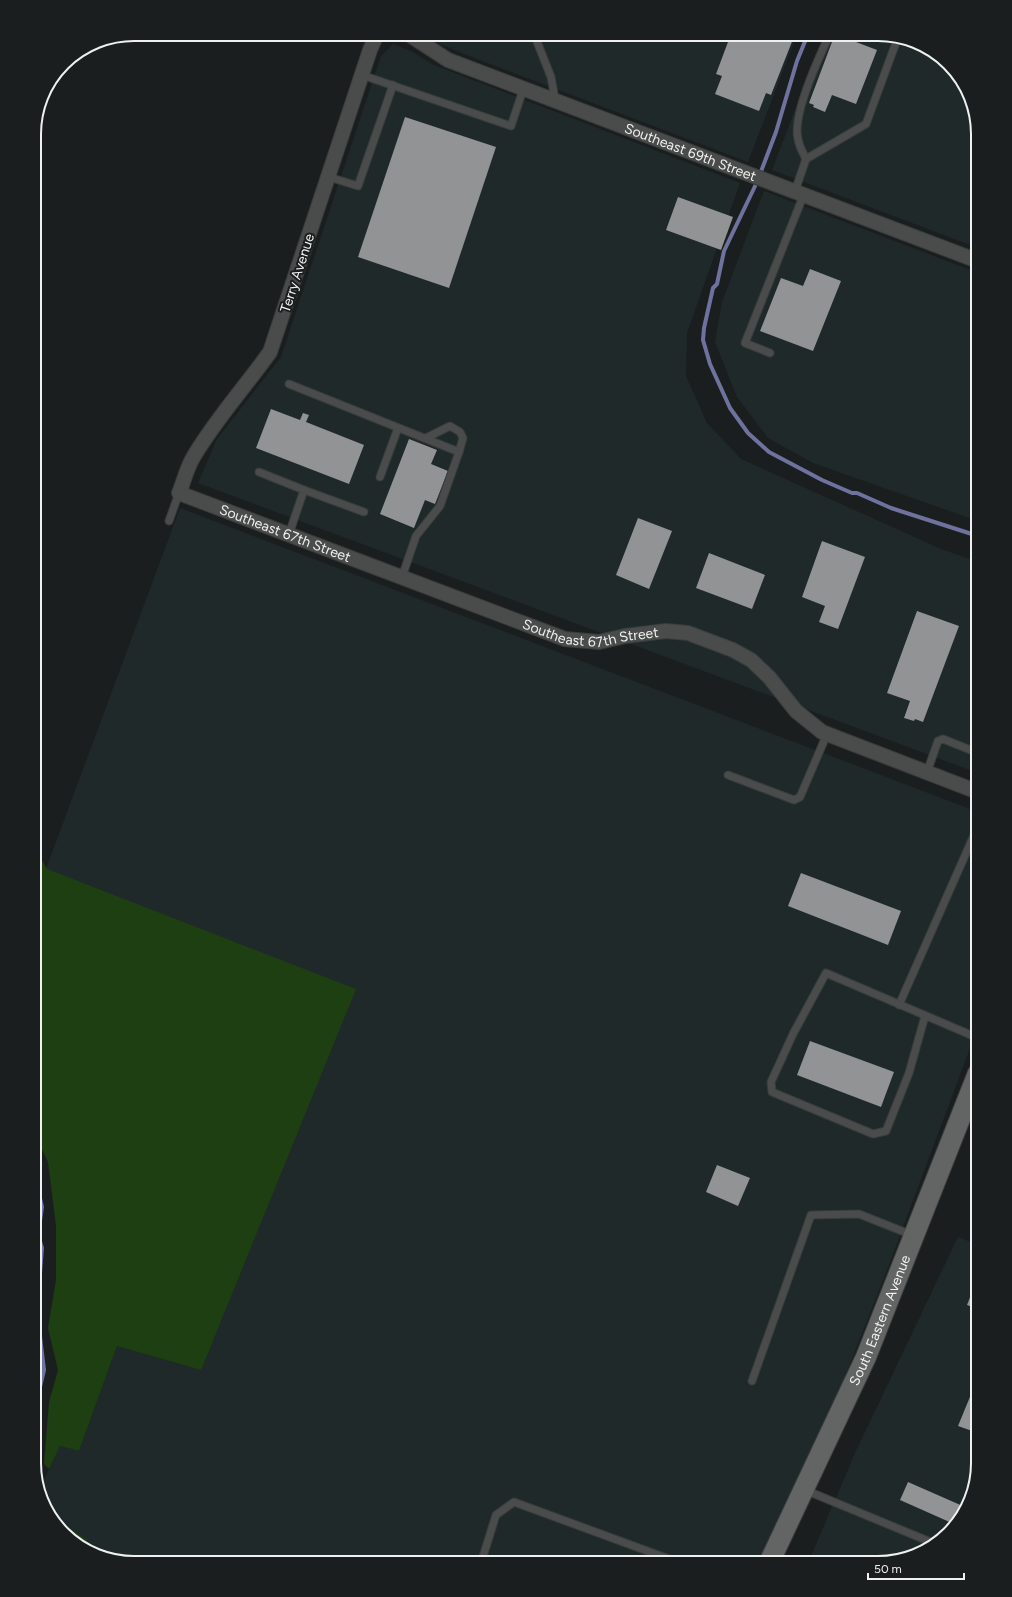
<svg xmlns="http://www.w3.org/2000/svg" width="1012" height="1597" font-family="Figtree,sans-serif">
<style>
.built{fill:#1f292a}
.green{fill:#1e3f12}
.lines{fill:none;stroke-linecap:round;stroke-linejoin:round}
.stream{stroke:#6f729e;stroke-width:4}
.building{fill:#919395}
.service-casing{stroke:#393c3c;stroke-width:9}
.minor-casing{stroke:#393c3c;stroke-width:16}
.secondary-casing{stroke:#393c3c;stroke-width:22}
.service{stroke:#4a4b4b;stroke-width:7}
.minor{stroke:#4a4b4b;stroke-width:14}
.secondary{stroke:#636564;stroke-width:20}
.labels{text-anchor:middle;stroke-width:4;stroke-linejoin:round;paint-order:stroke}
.street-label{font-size:14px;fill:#eff1f1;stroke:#1b1e1e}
.rim{fill:none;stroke:#eff1f1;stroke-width:2}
</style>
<rect width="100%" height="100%" fill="#1b1e1e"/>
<!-- built -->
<g class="built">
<polygon points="427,34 797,34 748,162 477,59 442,45"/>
<polygon points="824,34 885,34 933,51 968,90 978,134 978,248 772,170"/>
<polygon points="393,44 411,51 434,65 740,183 687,333 686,376 707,423 741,459 941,549 978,562 978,773 198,483 217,439 281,357 381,56"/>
<polygon points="764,191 978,273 978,521 813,463 768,438 737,397 715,342 722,302"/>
<polygon points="180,508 978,812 978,1027 884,1278 812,1459 758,1563 128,1563 84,1548 87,1540 55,1518 44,1507 40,1488 60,1446 79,1451 117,1346 201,1370 46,869"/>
<polygon points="958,1237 978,1245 978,1463 961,1518 922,1553 878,1563 808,1563 856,1451"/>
</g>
<!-- green -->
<g class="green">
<polygon points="34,847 47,869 356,989 201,1370 117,1346 79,1451 60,1446 49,1469 44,1464 49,1402 58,1370 48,1328 56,1280 56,1226 48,1162 34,1133"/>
<polygon points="45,1508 55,1518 87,1540 84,1548 79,1546"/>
</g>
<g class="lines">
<!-- stream -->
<g class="stream">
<polyline points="808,34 797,61 776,132 757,182 724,251 717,284 713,288 704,328 703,340 710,364 730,408 748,433 769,452 822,480 852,493 857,493 891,508 978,536"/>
<polyline points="34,1412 44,1370 37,1311 42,1248 38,1235 42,1207 34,1173"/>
<polyline points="34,1435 34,1424"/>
</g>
</g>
<!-- building -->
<g class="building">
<polygon points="731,34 795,34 771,95 766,93 759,111 715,94 722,76 716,74"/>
<polygon points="835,34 877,50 856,104 832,95 825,112 813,107 814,105 809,103"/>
<polygon points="405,117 496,147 449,288 358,257"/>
<polygon points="678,197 733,217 721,250 666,230"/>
<polygon points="810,269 841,281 813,351 760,331 781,278 803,286"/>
<polygon points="271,409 300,420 303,413 309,415 306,422 364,445 349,484 256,448"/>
<polygon points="409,439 437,450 431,464 448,471 435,504 425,500 414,528 380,514"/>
<polygon points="638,518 672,531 649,589 616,575"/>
<polygon points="822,541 865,557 838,629 819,622 825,606 802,597"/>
<polygon points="709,553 765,575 752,609 696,588"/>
<polygon points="917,611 959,626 923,722 915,719 914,721 904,718 910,701 887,693"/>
<polygon points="801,873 901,911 888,945 788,906"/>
<polygon points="810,1041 894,1072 881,1107 797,1075"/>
<polygon points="717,1165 750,1178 738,1206 706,1192"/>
<polygon points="978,1277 978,1309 967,1305"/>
<polygon points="974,1387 978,1389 978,1433 958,1426"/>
<polygon points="908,1482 965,1507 961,1519 954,1524 900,1500"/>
<polygon points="592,1556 609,1563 589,1563"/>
</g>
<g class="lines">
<!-- service casing -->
<g class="service-casing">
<g id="service">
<polyline points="534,34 551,77 555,99"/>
<polyline points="362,75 511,126 524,87"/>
<polyline points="806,159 866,124 897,40 883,34"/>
<polyline points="329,177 358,186 393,85"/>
<path d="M795,191L806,159C803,153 799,146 798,139C792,115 819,57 830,34"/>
<polyline points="770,353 745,343 804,194"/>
<polyline points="289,384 459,452 440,506 416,536 402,577"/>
<polyline points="426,438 450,426 460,432 463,438 459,452"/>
<polyline points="259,472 304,490 289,534"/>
<polyline points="380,477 398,428"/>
<polyline points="304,490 364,512"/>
<polyline points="169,521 179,493"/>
<polyline points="927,772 938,741 943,739 978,753"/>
<polyline points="728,775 794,800 800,797 827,734"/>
<polyline points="899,1005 978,826"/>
<polyline points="925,1016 909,1073 886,1131 873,1134 772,1092 771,1082 793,1034 826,973 978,1038"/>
<polyline points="752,1381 811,1215 859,1214 912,1235"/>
<polyline points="805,1490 933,1543"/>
<polyline points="481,1563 496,1515 514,1502 680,1563"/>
</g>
</g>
<!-- minor casing -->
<g class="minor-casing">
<g id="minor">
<path id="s1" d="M377,34L370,50L270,352C245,387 216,419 194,456C187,467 184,481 179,493L565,639L599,642L625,636L666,631L688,633L733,650L751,660L769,677L796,711L822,732L978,792"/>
<path id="s2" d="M408,34L448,60L978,261"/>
</g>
</g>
<!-- secondary casing -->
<g class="secondary-casing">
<g id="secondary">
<path id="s3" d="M769,1563L866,1357L978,1073"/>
</g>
</g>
<!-- service -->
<use href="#service" class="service"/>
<!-- minor -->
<use href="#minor" class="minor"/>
<!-- secondary -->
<use href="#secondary" class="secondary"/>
</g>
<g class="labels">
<!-- street labels -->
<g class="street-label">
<text dy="5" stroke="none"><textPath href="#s2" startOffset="307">Southeast 69th Street</textPath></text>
<text transform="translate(297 273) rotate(-72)" y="5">Terry Avenue</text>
<text dy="5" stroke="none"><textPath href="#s1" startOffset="618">Southeast 67th Street</textPath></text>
<text dy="5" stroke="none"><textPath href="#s1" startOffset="942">Southeast 67th Street</textPath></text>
<text dy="5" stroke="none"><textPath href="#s3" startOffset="267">South Eastern Avenue</textPath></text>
</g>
</g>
<!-- crop -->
<path d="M0 0H1012V1597H0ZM134 41H878A93 93 0 0 1 971 134V1463A93 93 0 0 1 878 1556H134A93 93 0 0 1 41 1463V134A93 93 0 0 1 134 41Z" fill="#1b1e1e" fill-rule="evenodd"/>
<path class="rim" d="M134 41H878A93 93 0 0 1 971 134V1463A93 93 0 0 1 878 1556H134A93 93 0 0 1 41 1463V134A93 93 0 0 1 134 41Z"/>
<!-- scale -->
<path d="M868 1573v6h96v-6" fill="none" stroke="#eff1f1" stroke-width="2"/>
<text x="874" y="1573" font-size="12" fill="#eff1f1" stroke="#1b1e1e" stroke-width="3" paint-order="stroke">50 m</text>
</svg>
